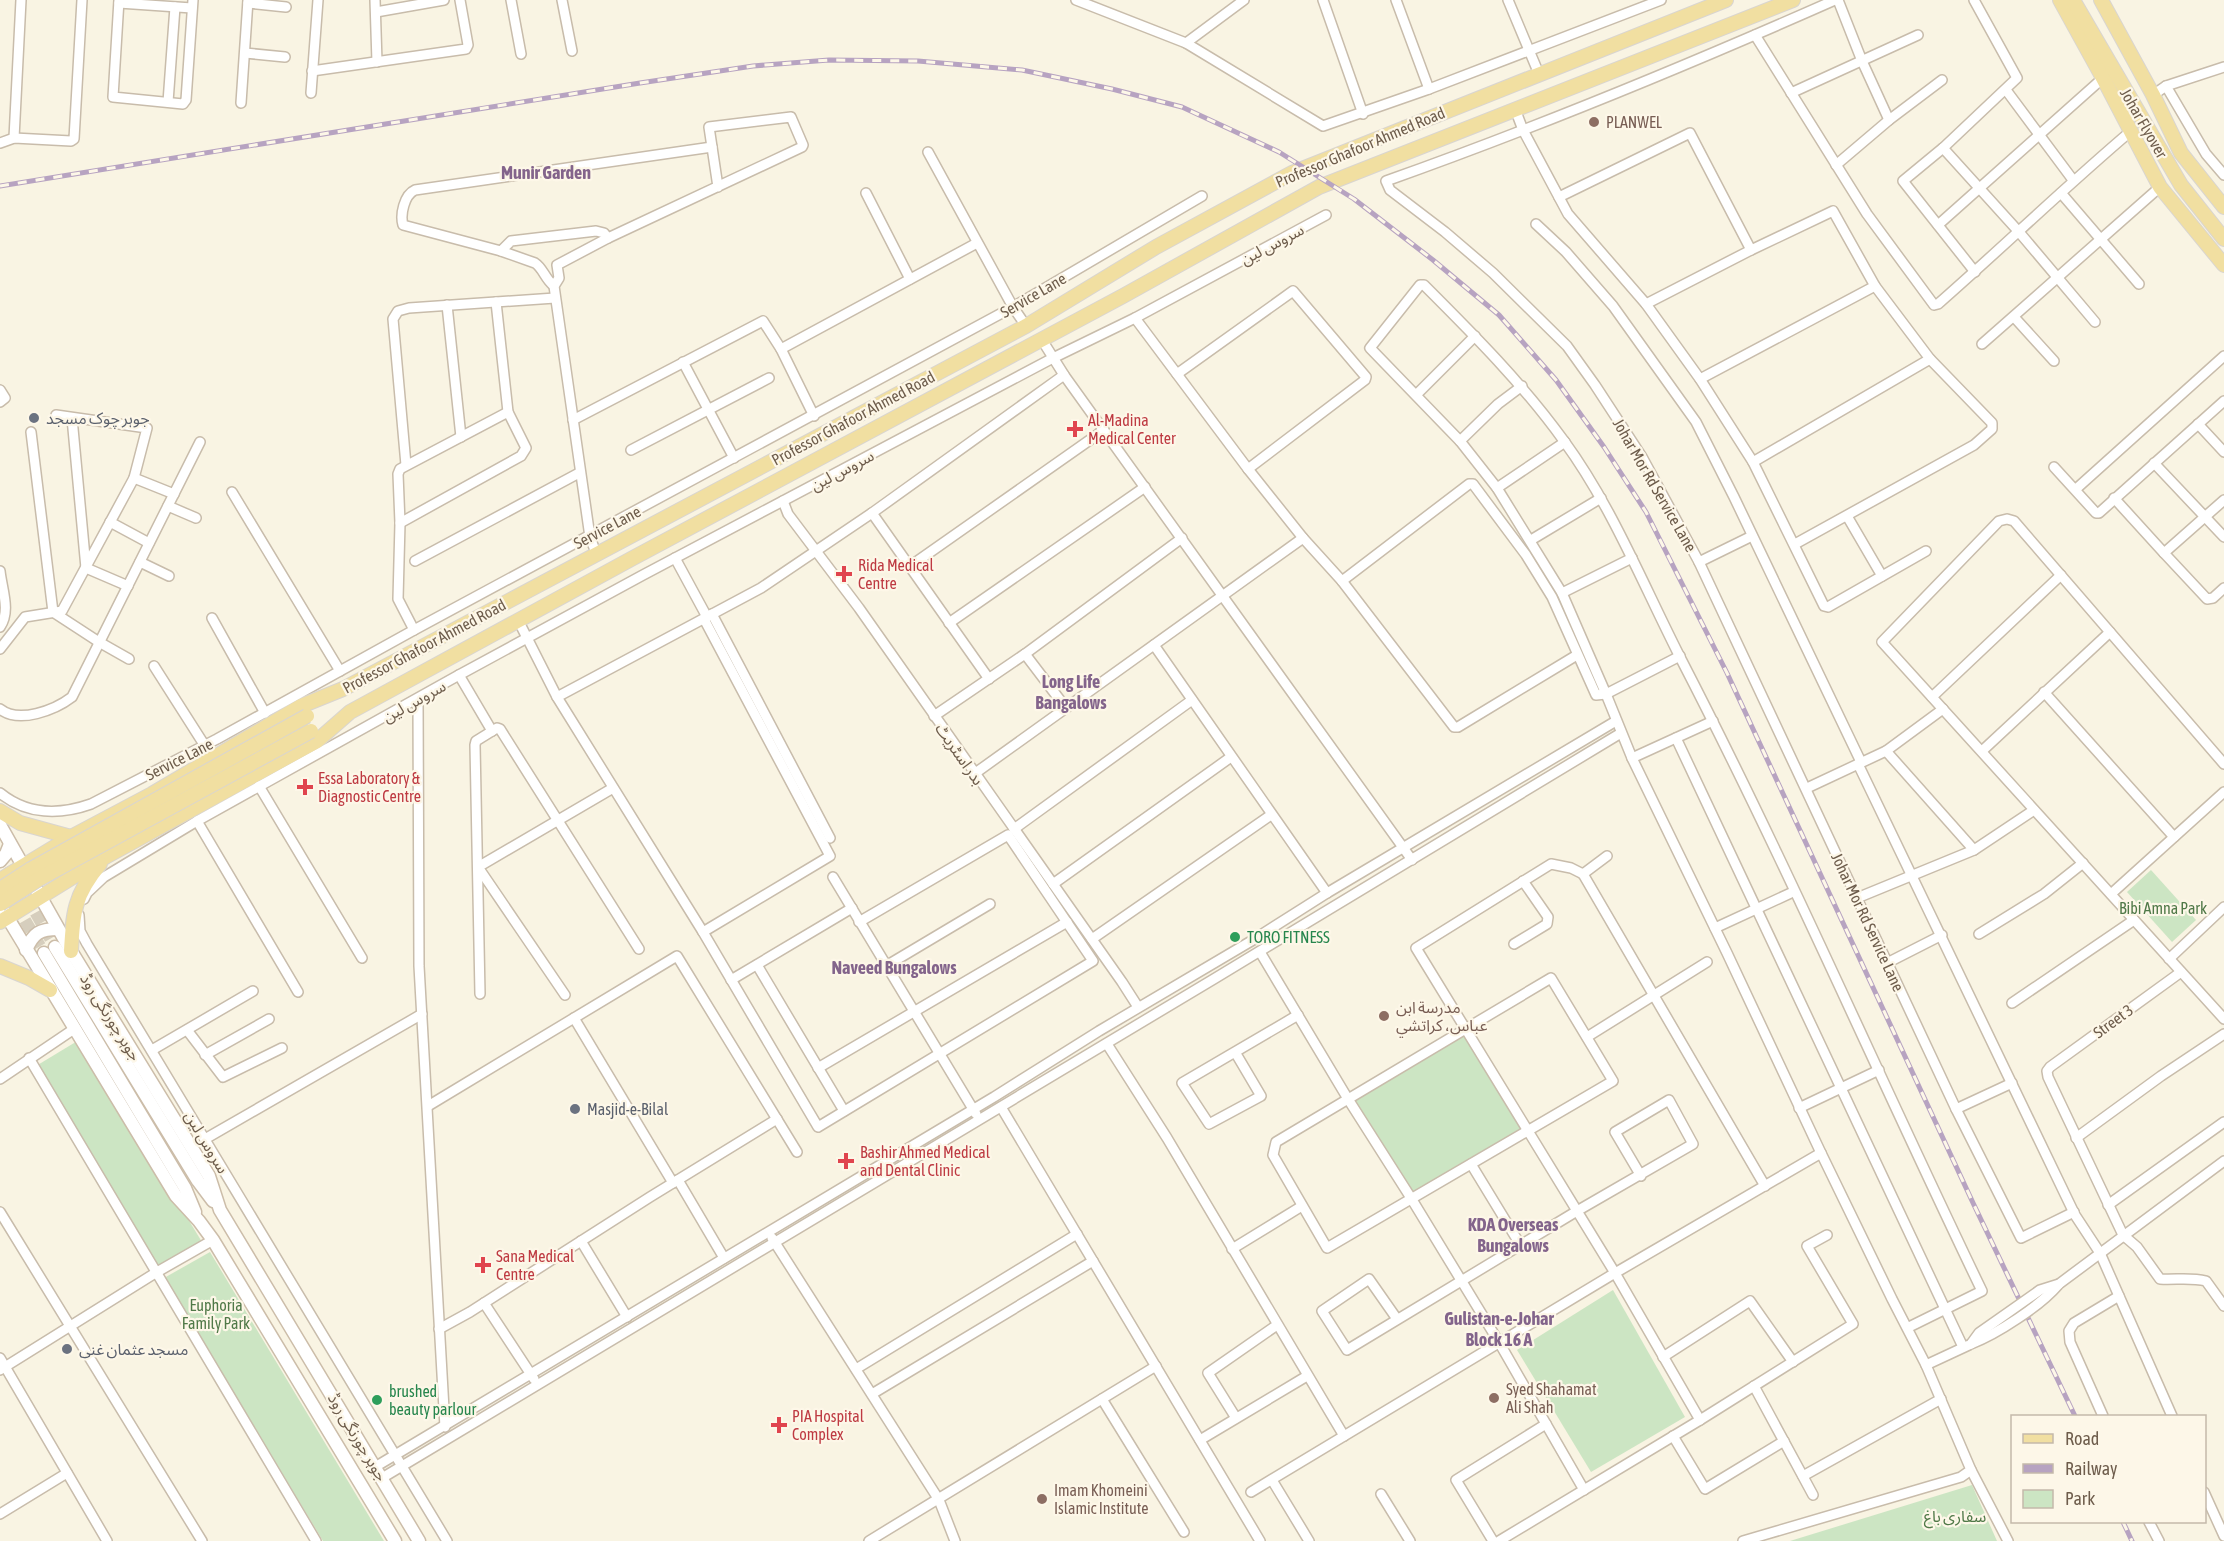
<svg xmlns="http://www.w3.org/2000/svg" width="2224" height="1541" font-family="'Asap Condensed','Noto Sans Arabic',sans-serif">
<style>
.green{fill:#cce5c3}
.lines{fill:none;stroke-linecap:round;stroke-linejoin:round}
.secondary-tunnel{stroke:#d6cebd;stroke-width:12;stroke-dasharray:12 6;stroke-linecap:butt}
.street-casing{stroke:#c8bcab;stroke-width:12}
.secondary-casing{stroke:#ccbda9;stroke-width:15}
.primary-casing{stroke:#d9d5d0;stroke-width:16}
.street{stroke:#fff;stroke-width:9}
.secondary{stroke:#fff;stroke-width:12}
.primary{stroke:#f1dfa1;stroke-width:14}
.rail-casing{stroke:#b7a3c1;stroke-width:5}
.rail{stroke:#fdf7e8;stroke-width:3;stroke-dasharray:9;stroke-linecap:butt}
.street-bridge-casing{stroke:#c8bcab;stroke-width:12;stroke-linecap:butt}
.primary-bridge-casing{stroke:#d9d5d0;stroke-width:16;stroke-linecap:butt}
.street-bridge{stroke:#fff;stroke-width:9}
.primary-bridge{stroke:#f1dfa1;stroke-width:14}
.education-dot{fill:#8d6e63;stroke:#fdf7e8;stroke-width:2}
.worship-dot{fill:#6b7280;stroke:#fdf7e8;stroke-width:2}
.health-dot{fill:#e0444e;stroke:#fdf7e8;stroke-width:2}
.leisure-dot{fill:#2e9e5b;stroke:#fdf7e8;stroke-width:2}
.labels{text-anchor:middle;stroke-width:4.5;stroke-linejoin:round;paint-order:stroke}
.education-label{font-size:16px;fill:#785e54;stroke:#fdf7e8;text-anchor:start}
.street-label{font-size:16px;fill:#6e5d4c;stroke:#fdf7e8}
.worship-label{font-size:16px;fill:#5b616d;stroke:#fdf7e8;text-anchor:start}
.health-label{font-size:16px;fill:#be3a42;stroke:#fdf7e8;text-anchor:start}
.park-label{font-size:16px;fill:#507948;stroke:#fdf7e8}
.leisure-label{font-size:16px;fill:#27864d;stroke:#fdf7e8;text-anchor:start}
.neighbourhood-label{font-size:18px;font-weight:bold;fill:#83648b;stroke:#fdf7e8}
</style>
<rect width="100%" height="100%" fill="#f9f4e3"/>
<!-- green -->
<g class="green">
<polygon points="2151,870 2196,920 2172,942 2127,892"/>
<polygon points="1466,1029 1527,1131 1411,1198 1348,1099"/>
<polygon points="79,1040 202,1242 159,1267 36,1066"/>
<polygon points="210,1252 384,1541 323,1541 164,1278"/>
<polygon points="1613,1290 1685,1417 1591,1472 1517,1350"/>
<polygon points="1972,1485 1997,1541 1790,1541"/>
</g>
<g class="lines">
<!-- secondary-tunnel -->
<g class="secondary-tunnel">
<polyline points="0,850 55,947"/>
<polyline points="7,889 44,953"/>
</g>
<!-- street casing -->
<g class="street-casing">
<g id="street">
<polyline points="119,0 113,97 183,104 186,100 193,0"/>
<polyline points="375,0 377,62"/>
<polyline points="511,0 521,54"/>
<polyline points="562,0 572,51"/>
<polyline points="1076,0 1186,43 1244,0"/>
<polyline points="1323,0 1363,114"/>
<polyline points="1396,0 1429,89"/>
<polyline points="1508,0 1539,74"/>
<path d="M1835,0C1688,65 1538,127 1386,181L1390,190L1445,232L1493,273L1567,346L1595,385L1642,457L1699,562L1956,1109L2021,1238L2074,1212"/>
<polyline points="1838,0 1862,61 1889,120"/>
<polyline points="1974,0 2017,78 1943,148 1903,181 1975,272"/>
<polyline points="119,3 192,8"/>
<polyline points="248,3 286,7"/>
<polyline points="376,12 444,0"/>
<path d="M1755,35L1867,214L1934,305L1938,304C2003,247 2065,187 2131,131"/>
<polyline points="1186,43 1323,126 1429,89 1661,0"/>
<polyline points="245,53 285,57"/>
<polyline points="312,71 466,49 468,45 460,0"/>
<polyline points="2166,86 2206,154 2224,175"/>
<polyline points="2006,90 2073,180"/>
<polyline points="311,93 318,0"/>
<polyline points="1791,93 1918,35"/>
<polyline points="2153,95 2166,86 2224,67"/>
<polyline points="168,102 175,7"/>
<polyline points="241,103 248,0"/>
<polyline points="1515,109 1523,130 1568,214 1646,304 1700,379 1753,462 1824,606 1828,607 1926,551"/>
<polyline points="14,138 21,0"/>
<polyline points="0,143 14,138 71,141 74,139 82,0"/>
<polyline points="1943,148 2019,232 2095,322"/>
<polyline points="928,152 1013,307 1026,326"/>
<polyline points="1836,165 1889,120 1942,80"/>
<polyline points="866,193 910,279"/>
<polyline points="2061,193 2139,284"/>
<polyline points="1559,197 1690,133 1751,250"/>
<polyline points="1536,224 1566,252 1613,306 1696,422 1734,497 1861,762"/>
<polyline points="1938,225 2103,78"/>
<polyline points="501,251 511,241 596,231 604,233 608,238"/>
<path d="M554,286C545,279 543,268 535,263L501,251L403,225C400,215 404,195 415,190L712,147"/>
<polyline points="1646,304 1751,250 1833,211 1875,286 1930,359 1992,423 1992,429 1974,445 1795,544"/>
<polyline points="447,305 461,437"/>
<polyline points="2014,317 2054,361"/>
<polyline points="1135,318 1248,469 1303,538 1342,581 1454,727 1458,727 1577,655"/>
<polyline points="1042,340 1064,375 1412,860"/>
<polyline points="1982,344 2160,187"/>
<polyline points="781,349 977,243"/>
<polyline points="683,362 734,458"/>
<polyline points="1177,374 1293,291 1366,377 1365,380 1248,469"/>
<polyline points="1700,379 1875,286"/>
<polyline points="0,390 5,398 0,402"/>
<polyline points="1417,394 1475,336"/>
<polyline points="72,418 86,568 128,586"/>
<polyline points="573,420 763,321 781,349 814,416"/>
<polyline points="2198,424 2224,452"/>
<polyline points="31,432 53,612 99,642 129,659"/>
<polyline points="1460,441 1498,404 1522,386"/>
<polyline points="631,450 769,378"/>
<polyline points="1753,462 1930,359"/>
<polyline points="2154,463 2224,537"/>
<polyline points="406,465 393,319 398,311 409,308 555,298"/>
<polyline points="2054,467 2096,513 2099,513 2224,401"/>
<polyline points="134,478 174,494"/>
<polyline points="1497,488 1565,442"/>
<polyline points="2076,489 2224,356"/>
<polyline points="232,492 340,671"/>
<polyline points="2114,498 2164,553"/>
<polyline points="2224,500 2164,553 2207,599 2213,598 2224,588"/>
<polyline points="783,501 788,514 859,608 1122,982 1138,1007"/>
<polyline points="168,506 196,518"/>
<polyline points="872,513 989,679"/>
<polyline points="1847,516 1882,576"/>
<polyline points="110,522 149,543"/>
<polyline points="400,523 521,456 526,448 508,412 496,302"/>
<polyline points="1531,540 1601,498"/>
<polyline points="596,553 590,537 554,286 559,278 557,265 608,238 802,147 803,145 791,117 709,127 718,187"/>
<polyline points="675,558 707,617"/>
<polyline points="415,561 579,473"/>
<polyline points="140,562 169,576"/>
<polyline points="1699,562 1752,536"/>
<polyline points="909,567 1104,430"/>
<path d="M0,571C2,590 11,611 0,627"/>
<polyline points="1342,581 1469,484 1473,484 1526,555 1552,597 1596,695 1606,694 1680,656"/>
<polyline points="1562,593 1632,558"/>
<polyline points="712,614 830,838"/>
<polyline points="212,618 265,713"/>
<polyline points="519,622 557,697 703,932 818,1127 1093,961 1008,835 859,922"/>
<polyline points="949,623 1145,487"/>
<polyline points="414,630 398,599 400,523 398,474 400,469 508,412"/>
<polyline points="1154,645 1327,893"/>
<polyline points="0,649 25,617 62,611 134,478 147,428 56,415"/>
<polyline points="1025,654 1066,708"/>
<polyline points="154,666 205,746"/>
<polyline points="459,675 492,731"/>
<polyline points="2044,692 2174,837"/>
<polyline points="557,697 761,588 872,513 1064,375"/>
<polyline points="1932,697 2061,575"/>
<polyline points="418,699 419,966 445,1427"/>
<path d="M0,709C19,724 55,710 72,697L200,442"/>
<polyline points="934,716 1025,654 1182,538"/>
<polyline points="1676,738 1963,1347"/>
<polyline points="1886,751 1974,850"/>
<polyline points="1982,751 2110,632"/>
<polyline points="1632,758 1713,721"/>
<polyline points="1858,764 2075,1215 2100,1253 2172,1416"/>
<polyline points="2224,764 2014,521 2007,519 1999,521 1882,642 2224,1019"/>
<polyline points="974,774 1303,538"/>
<polyline points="259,786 362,958"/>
<polyline points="1807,788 1886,751 1943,709"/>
<path d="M0,793C27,815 60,815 91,804L217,739L414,630L1013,307L1202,196"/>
<polyline points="197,821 298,992"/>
<polyline points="1014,829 1192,700"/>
<polyline points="1607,856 1583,874 1571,868 1551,864 1416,948 1615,1273 1700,1420"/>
<polyline points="1583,874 1765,1186"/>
<polyline points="833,877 976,1114"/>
<polyline points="1053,884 1231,757"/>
<polyline points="2111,894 2224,792"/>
<polyline points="1857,898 1974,850 2034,810"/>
<polyline points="84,899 87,893 104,877 197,821 459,675 643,575 1053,358 1135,318 1326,215"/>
<polyline points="79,915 80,931 87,944 447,1541"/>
<polyline points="1715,928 1793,892"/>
<polyline points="703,932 830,856 704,619"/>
<polyline points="1979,934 2044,894 2083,863"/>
<polyline points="1092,939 1271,815"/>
<polyline points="1514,944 1547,924 1548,917 1523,881"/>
<polyline points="1260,952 1348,1099 1411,1198 1500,1344 1584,1490"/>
<polyline points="2169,959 2224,907"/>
<polyline points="1887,963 1942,935"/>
<polyline points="757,965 844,1111"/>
<polyline points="886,966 990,904"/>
<path d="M2181,972L2050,1067L2047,1071L2048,1077L2123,1235L2137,1247L2160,1279C2176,1280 2190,1277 2206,1281L2224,1306"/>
<polygon points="1551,978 1613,1081 1327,1248 1273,1155 1276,1142"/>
<polyline points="731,980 852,908"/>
<polyline points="480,994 475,745 476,741 497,728 500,729 639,949"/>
<polyline points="565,995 478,867 613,788"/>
<polyline points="2012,1003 2134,920"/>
<polyline points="574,1018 673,1183"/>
<polyline points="187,1030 223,1077 282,1048"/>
<polyline points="1587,1037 1707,962"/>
<polyline points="1107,1044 1167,1138 1344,1436"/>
<polyline points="152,1050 253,991"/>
<polyline points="1235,1052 1261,1096 1209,1124 1182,1083 1298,1015"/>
<polyline points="205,1055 269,1019"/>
<polyline points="29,1058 316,1541"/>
<polyline points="818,1068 1067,922"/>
<polyline points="0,1079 74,1029"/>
<polyline points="428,1106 677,956 797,1152"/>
<polyline points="1001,1107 1260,1541"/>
<polyline points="1799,1108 1879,1070"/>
<polyline points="1956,1109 2012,1083"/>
<polyline points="2076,1138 2161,1076 2224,1034"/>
<polyline points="205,1139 422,1014"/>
<polyline points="1471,1164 1521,1246"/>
<polyline points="678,1180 724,1258"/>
<polyline points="2108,1205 2224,1122"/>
<polyline points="0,1212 202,1541"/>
<polyline points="772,1238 939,1500 955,1541"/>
<polyline points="581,1241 627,1317"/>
<polyline points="1232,1249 1302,1206"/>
<polyline points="2059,1284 2224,1161"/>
<polyline points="484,1303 534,1379"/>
<polyline points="1397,1319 1369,1279 1322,1311 1347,1350 1577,1211 1693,1144 1669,1100 1615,1132 1641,1176"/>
<polyline points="439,1329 470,1312 650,1197 777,1119"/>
<polyline points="1663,1357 1750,1301 1793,1362"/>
<polyline points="0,1358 107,1541"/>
<polyline points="1926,1365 1969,1345"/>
<polyline points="856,1369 1077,1234"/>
<polyline points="0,1370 157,1272 213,1240"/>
<polyline points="1754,1386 1813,1495"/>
<polyline points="872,1394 1093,1261"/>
<polyline points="1102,1399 1184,1532"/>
<polyline points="2103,1416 2070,1342 2069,1331 2074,1323 2119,1296"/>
<polyline points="1236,1418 1208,1373 1277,1325"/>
<polyline points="1673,1436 1705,1489 1784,1441"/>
<polyline points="1200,1440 1307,1376"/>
<polyline points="375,1467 994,1097 1099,1031 1253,940 1327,893 1616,721"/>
<polyline points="1971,1470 2008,1541"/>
<polyline points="1803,1476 1941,1399"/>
<path d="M382,1478C795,1230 1209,983 1621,733"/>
<polyline points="1272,1480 1309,1541"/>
<polyline points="1251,1492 1615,1273 1821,1153"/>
<polyline points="2204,1492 2224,1536"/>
<polyline points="1381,1494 1410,1541"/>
<polyline points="0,1514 67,1473"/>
<polyline points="2149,1522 2159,1541"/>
<polyline points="869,1541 1156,1366"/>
<polyline points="1493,1541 1456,1480 1546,1424"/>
<polyline points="1499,1541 1700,1420 1853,1324 1807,1246 1827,1235"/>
<path d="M1743,1541L1961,1477L1971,1470L1926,1365L1892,1299L1821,1153L1727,953L1632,758L1606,694L1562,593L1497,488L1460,441L1370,348L1420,285H1424C1474,335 1523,384 1564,441C1613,508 1644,587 1682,661C1789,868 1881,1082 1982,1291L1907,1328"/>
</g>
</g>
<!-- secondary casing -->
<g class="secondary-casing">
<g id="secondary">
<polyline points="0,825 71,951 209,1176 220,1210 419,1541"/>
<polyline points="0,861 6,854 10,844"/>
<polyline points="3,910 176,1196 199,1221 213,1240 395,1541"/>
<polyline points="55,947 198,1181 213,1201"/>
<path d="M26,950C33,933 40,929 58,929"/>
<polyline points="44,953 185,1188 195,1212"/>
</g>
</g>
<!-- primary casing -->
<g class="primary-casing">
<g id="primary">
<polyline points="2060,0 2103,78 2160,187 2224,265"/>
<polyline points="2073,0 2181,185 2224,239"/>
<polyline points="2101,0 2153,95 2181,153 2224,207"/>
<polyline points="0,811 20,823 71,837"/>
<polyline points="0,880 71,837 152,794 301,706 343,689 1026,326 1156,247 1292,173 1726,0"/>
<polyline points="0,922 107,856 317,741 350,712 633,558 1123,296 1319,187 1793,0"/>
<path d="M71,951C73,913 74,895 100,864"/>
<polyline points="0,966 29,978 50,990"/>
</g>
</g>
<!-- street -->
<use href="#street" class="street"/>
<!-- secondary -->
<use href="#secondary" class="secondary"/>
<!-- primary -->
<use href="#primary" class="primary"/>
<!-- rail casing -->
<g class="rail-casing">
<g id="rail">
<polyline points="0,186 640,83 753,66 829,60 918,61 1022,70 1112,89 1182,107 1279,152 1354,199 1433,260 1499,315 1556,380 1604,447 1646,512 1727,673 1974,1205 2075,1416"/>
<polyline points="2123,1522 2132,1541"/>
</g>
</g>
<!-- rail -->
<use href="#rail" class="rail"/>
<!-- street-bridge casing -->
<g class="street-bridge-casing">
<g id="street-bridge">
<polyline points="1971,1344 1979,1333 2040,1290 2059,1284"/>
<path d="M1971,1344C1997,1334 2040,1306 2058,1285"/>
</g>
</g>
<!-- primary-bridge casing -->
<g class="primary-bridge-casing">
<g id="primary-bridge">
<polyline points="0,889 31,869 307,716"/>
<polyline points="0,904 39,879 311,731"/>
</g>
</g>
<!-- street-bridge -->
<use href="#street-bridge" class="street-bridge"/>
<!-- primary-bridge -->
<use href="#primary-bridge" class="primary-bridge"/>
</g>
<!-- markers -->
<g class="education-dot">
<circle cx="1594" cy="122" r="6"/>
<circle cx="1384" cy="1016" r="6"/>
<circle cx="1494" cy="1398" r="6"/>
<circle cx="1042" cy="1499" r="6"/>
</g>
<g class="worship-dot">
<circle cx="34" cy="418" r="6"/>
<circle cx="575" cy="1109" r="6"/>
<circle cx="67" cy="1349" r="6"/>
</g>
<g class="health-dot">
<path d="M1072 420h6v6h6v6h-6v6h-6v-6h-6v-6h6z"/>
<path d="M841 565h6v6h6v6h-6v6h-6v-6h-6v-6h6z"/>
<path d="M302 778h6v6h6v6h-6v6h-6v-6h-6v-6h6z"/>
<path d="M843 1152h6v6h6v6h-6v6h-6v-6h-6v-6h6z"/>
<path d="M480 1256h6v6h6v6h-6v6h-6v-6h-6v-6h6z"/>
<path d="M776 1416h6v6h6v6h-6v6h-6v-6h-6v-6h6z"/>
</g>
<g class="leisure-dot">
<circle cx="1235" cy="937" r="6"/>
<circle cx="377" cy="1400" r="6"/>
</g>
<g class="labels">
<!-- education labels -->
<g class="education-label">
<text x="1606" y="128">PLANWEL</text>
<text x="1396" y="1013">مدرسة ابن<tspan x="1396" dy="18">عباس، كراتشي</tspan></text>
<text x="1506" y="1395">Syed Shahamat<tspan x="1506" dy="18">Ali Shah</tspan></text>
<text x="1054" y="1496">Imam Khomeini<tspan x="1054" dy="18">Islamic Institute</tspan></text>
</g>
<!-- street labels -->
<g class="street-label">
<text transform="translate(2144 123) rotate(60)" y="6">Johar Flyover</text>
<text transform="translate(1360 147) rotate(-23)" y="6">Professor Ghafoor Ahmed Road</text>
<text transform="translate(1272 244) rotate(-28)" y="6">سروس لین</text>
<text transform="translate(1033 295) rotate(-30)" y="6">Service Lane</text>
<text transform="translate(853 418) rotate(-28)" y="6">Professor Ghafoor Ahmed Road</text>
<text transform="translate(842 470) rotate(-28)" y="6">سروس لین</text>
<text transform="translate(1655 485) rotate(60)" y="6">Johar Mor Rd Service Lane</text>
<text transform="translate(607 527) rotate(-28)" y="6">Service Lane</text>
<text transform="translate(424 646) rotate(-28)" y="6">Professor Ghafoor Ahmed Road</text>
<text transform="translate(414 701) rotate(-29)" y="6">سروس لین</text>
<text transform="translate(960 754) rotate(55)" y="6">بدر اسٹریٹ</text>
<text transform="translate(179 759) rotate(-27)" y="6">Service Lane</text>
<text transform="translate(1868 922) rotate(65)" y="6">Johar Mor Rd Service Lane</text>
<text transform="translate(111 1017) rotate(58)" y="6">جوہر چورنگی روڈ</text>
<text transform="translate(2113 1021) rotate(-36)" y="6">Street 3</text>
<text transform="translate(207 1142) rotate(59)" y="6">سروس لین</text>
<text transform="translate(358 1437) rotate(59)" y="6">جوہر چورنگی روڈ</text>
</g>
<!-- worship labels -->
<g class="worship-label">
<text x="46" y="424">جوہر چوک مسجد</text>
<text x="587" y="1115">Masjid-e-Bilal</text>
<text x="79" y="1355">مسجد عثمان غنی</text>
</g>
<!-- health labels -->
<g class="health-label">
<text x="1088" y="426">Al-Madina<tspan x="1088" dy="18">Medical Center</tspan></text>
<text x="858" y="571">Rida Medical<tspan x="858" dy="18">Centre</tspan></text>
<text x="318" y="784">Essa Laboratory &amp;<tspan x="318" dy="18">Diagnostic Centre</tspan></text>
<text x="860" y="1158">Bashir Ahmed Medical<tspan x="860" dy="18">and Dental Clinic</tspan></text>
<text x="496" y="1262">Sana Medical<tspan x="496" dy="18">Centre</tspan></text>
<text x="792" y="1422">PIA Hospital<tspan x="792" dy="18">Complex</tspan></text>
</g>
<!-- park labels -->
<g class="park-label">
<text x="2163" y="914">Bibi Amna Park</text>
<text x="216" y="1311">Euphoria<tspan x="216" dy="18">Family Park</tspan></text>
<text x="1955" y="1522">سفاری باغ</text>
</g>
<!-- leisure labels -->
<g class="leisure-label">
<text x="1247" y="943">TORO FITNESS</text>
<text x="389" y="1397">brushed<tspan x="389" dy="18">beauty parlour</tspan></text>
</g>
<!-- neighbourhood labels -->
<g class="neighbourhood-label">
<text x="546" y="179">Munir Garden</text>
<text x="1071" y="688">Long Life<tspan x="1071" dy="21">Bangalows</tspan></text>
<text x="894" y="974">Naveed Bungalows</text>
<text x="1513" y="1231">KDA Overseas<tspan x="1513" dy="21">Bungalows</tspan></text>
<text x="1499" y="1325">Gulistan-e-Johar<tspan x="1499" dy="21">Block 16 A</tspan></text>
</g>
</g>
<!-- legend -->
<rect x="2011" y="1415" width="195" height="108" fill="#fdf7e8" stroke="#c4b9aa" stroke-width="1.5"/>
<rect x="2023" y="1434" width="30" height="9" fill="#f1dfa1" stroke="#c4b9aa" stroke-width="1.5"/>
<text x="2065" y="1445" font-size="18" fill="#6e5d4c">Road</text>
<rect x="2023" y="1464" width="30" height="9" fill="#b7a3c1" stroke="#c4b9aa" stroke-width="1.5"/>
<text x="2065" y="1475" font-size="18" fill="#6e5d4c">Railway</text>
<rect x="2023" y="1490" width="30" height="18" fill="#cce5c3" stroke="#c4b9aa" stroke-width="1.5"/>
<text x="2065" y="1505" font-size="18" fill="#6e5d4c">Park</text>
</svg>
